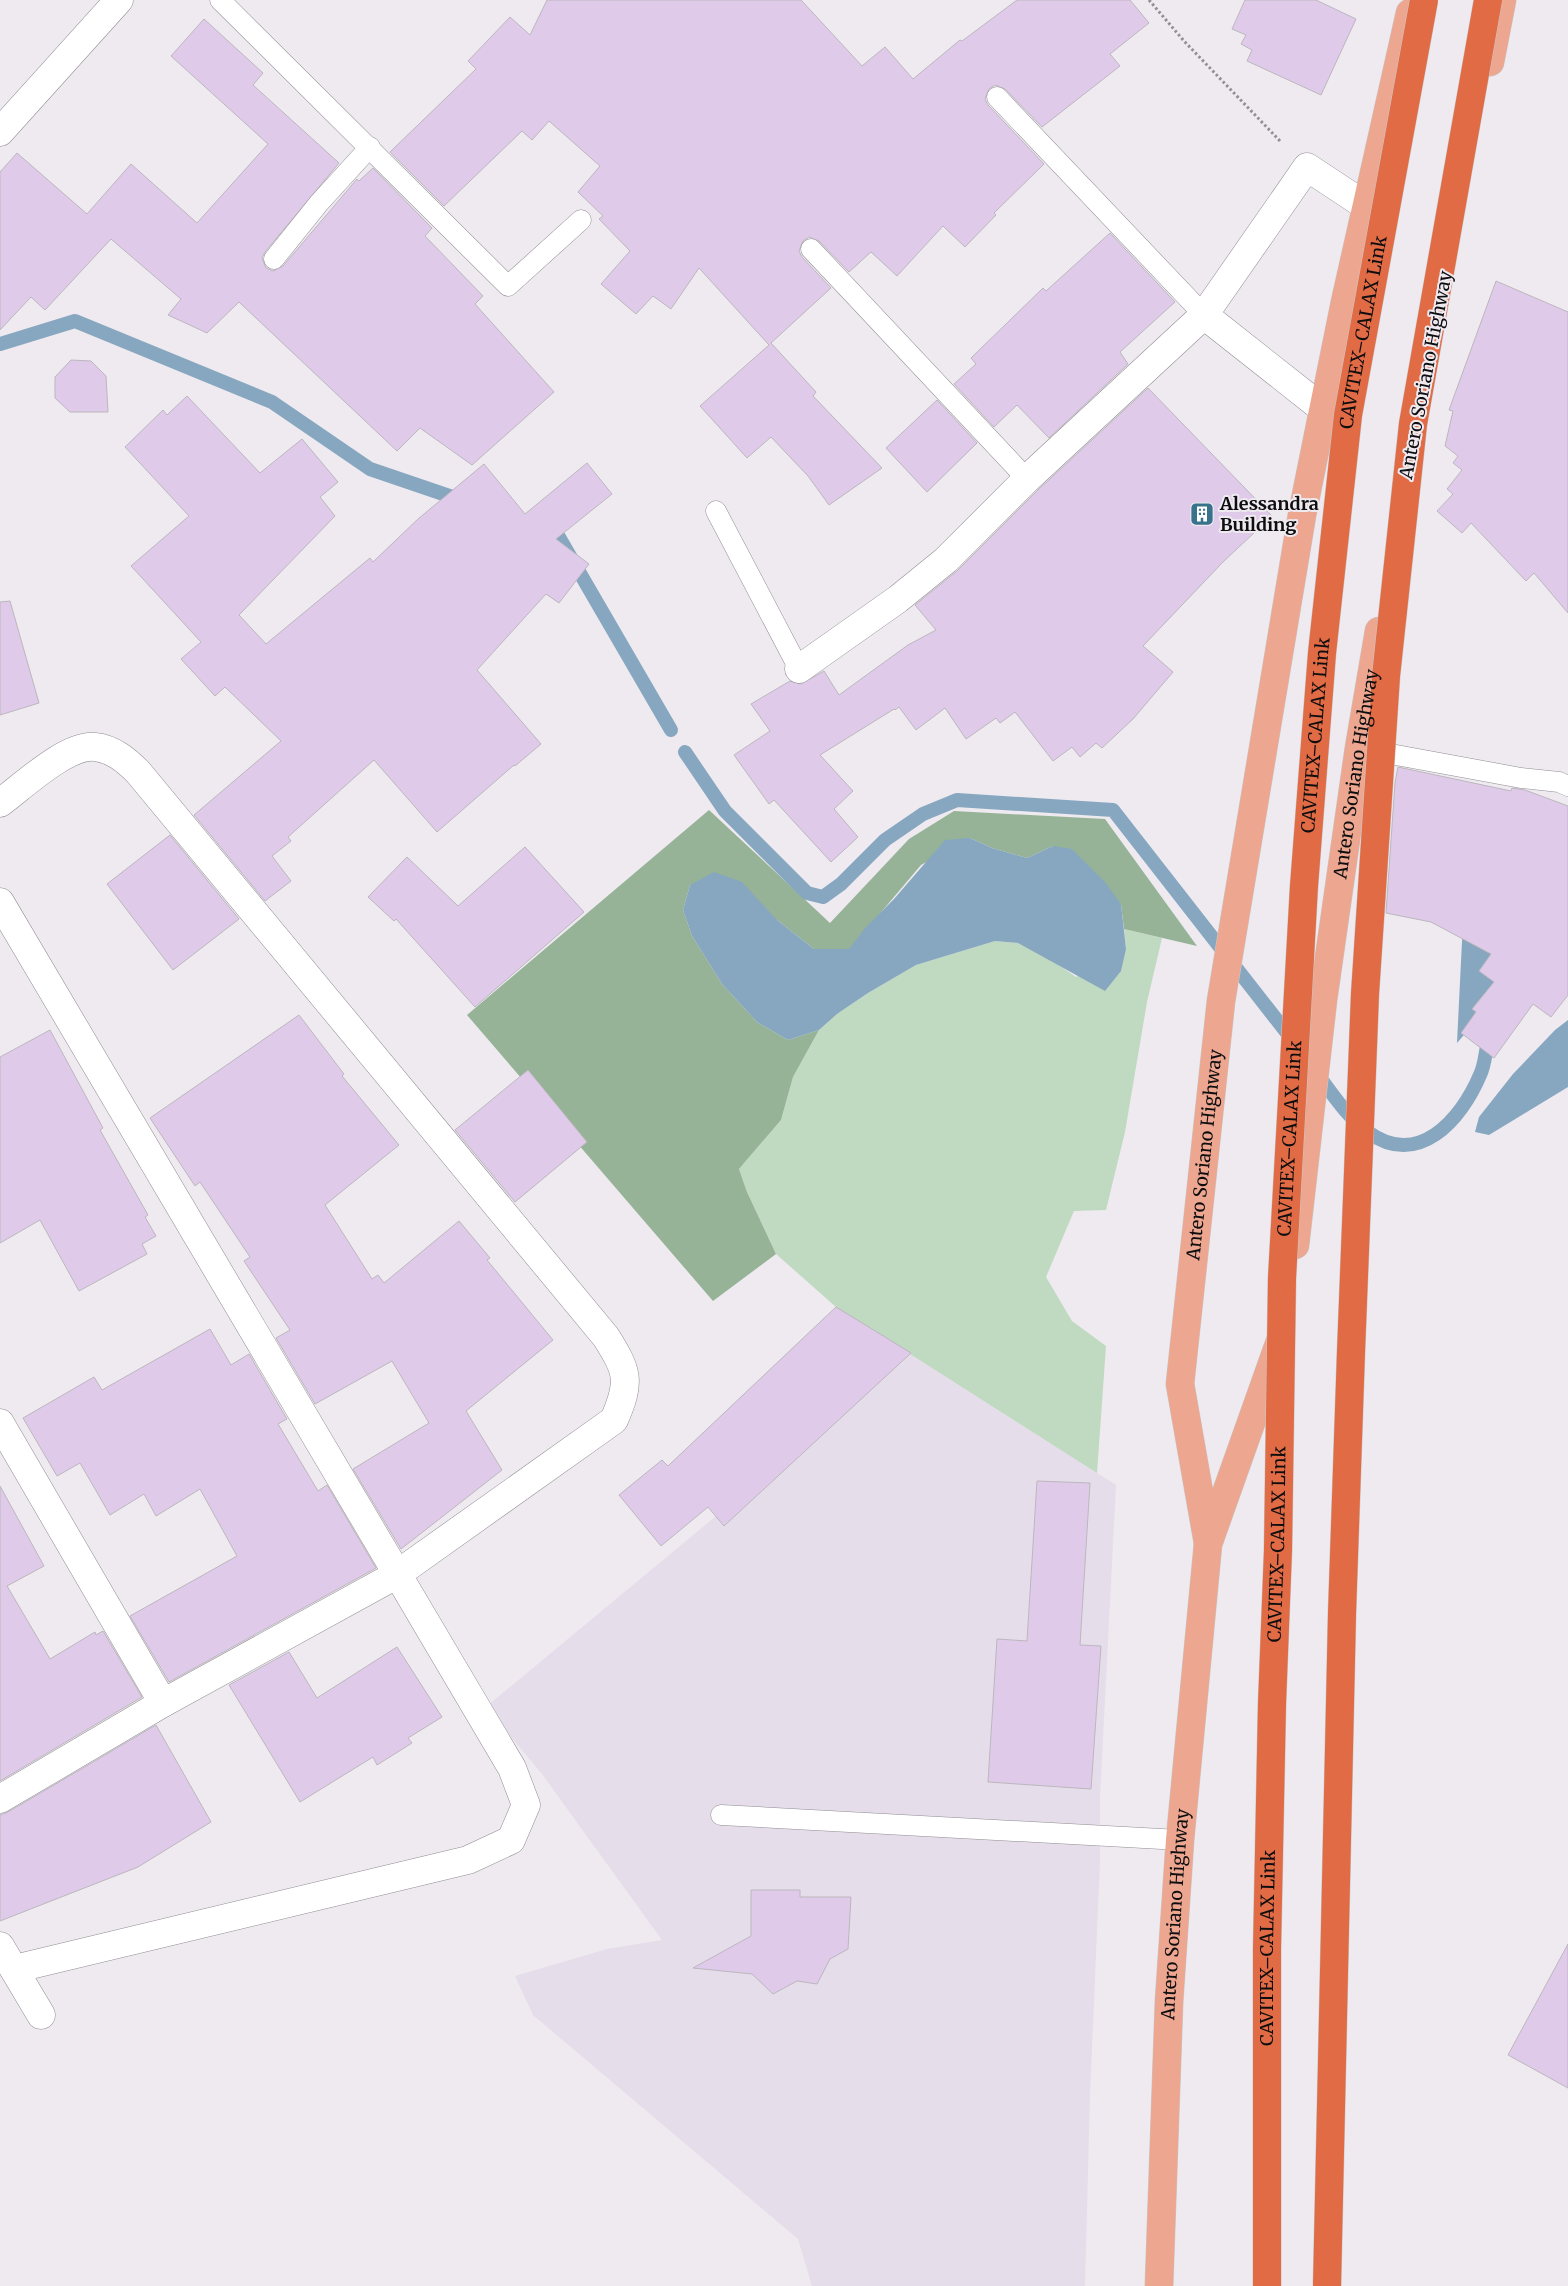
<svg xmlns="http://www.w3.org/2000/svg" width="1568" height="2286" font-family="Merriweather,serif">
<style>
.built{fill:#e5ddea}
.green{fill:#c0dac1}
.forest{fill:#96b397}
.water{fill:#86a7bf}
.lines{fill:none;stroke-linecap:round;stroke-linejoin:round}
.stream{stroke:#86a7bf;stroke-width:14}
.building{fill:#e0caea;stroke:#bbb7bd}
.service-casing{stroke:#918d93;stroke-width:21}
.minor-casing{stroke:#918d93;stroke-width:29}
.tertiary-casing{stroke:#918d93;stroke-width:29}
.primary-casing{stroke:#cacaca;stroke-width:29}
.path{stroke:#939095;stroke-width:3;stroke-dasharray:2.5 2.5;stroke-linecap:butt}
.service{stroke:#fff;stroke-width:20}
.minor{stroke:#fff;stroke-width:28}
.tertiary{stroke:#fff;stroke-width:28}
.primary{stroke:#eda68f;stroke-width:28}
.motorway-bridge-casing{stroke:#cacaca;stroke-width:29;stroke-linecap:butt}
.motorway-bridge{stroke:#e16b45;stroke-width:28}
.labels{text-anchor:middle;stroke-width:4;stroke-linejoin:round;paint-order:stroke}
.street-label{font-size:18px;fill:#0e0d0f;stroke:#eeeaf0}
.poi-label{font-size:18px;font-weight:bold;fill:#0e0d0f;stroke:#eeeaf0;text-anchor:start}
</style>
<rect width="100%" height="100%" fill="#eeeaf0"/>
<!-- built -->
<polygon class="built" points="836,1307 1116,1485 1100,1797 1100,1861 1090,2094 1085,2286 812,2286 798,2239 533,2015 515,1976 607,1949 662,1940 542,1774 486,1707 716,1516 671,1463"/>
<!-- green -->
<polygon class="green" points="1124,929 1162,938 1147,1002 1125,1132 1106,1210 1074,1211 1046,1277 1072,1321 1106,1346 1097,1473 836,1307 776,1254 747,1192 739,1169 781,1120 793,1077 819,1030 837,1014 868,993 916,965 995,941 1018,943 1044,955 1076,977 1126,949"/>
<!-- forest -->
<polygon class="forest" points="709,810 830,923 909,839 954,811 1105,819 1197,946 1124,929 1121,904 1053,846 1027,858 992,848 970,838 921,865 850,949 814,949 777,920 690,885 683,910 692,936 722,984 757,1022 788,1040 819,1030 793,1077 781,1120 739,1169 747,1192 776,1254 713,1301 467,1015"/>
<!-- water -->
<g class="water">
<polygon points="970,838 992,848 1027,858 1053,846 1072,849 1105,882 1121,904 1126,949 1121,971 1105,991 1018,943 995,941 916,965 868,993 837,1014 819,1030 788,1040 757,1022 722,984 692,936 683,910 690,885 714,872 742,882 777,920 814,949 849,949 866,927 894,899 945,840"/>
<polygon points="1464,901 1524,917 1489,1006 1457,1043"/>
<polygon points="1568,1020 1568,1087 1489,1135 1475,1132 1479,1117 1513,1074 1555,1030"/>
</g>
<g class="lines">
<!-- stream -->
<g class="stream">
<polyline points="0,344 75,321 272,402 370,469 464,501"/>
<polyline points="544,528 556,532 671,730"/>
<polyline points="685,752 725,811 807,893 823,897 841,884 885,840 923,814 957,800 1113,810 1294,1042"/>
<path d="M1316,1072C1331,1092 1347,1117 1368,1132C1418,1169 1461,1120 1480,1075C1486,1063 1485,1048 1490,1035"/>
</g>
</g>
<!-- building -->
<g class="building">
<polygon points="547,0 801,0 862,66 885,47 913,79 960,40 962,41 1017,0 1130,0 1149,23 1110,54 1120,66 1042,127 1005,89 995,85 989,89 985,99 988,105 1044,164 994,213 996,215 965,247 943,226 897,276 871,252 849,272 819,241 809,237 803,241 799,251 802,257 831,288 771,343 816,392 813,396 882,468 829,505 808,476 771,437 747,458 700,406 769,345 699,268 671,309 653,296 636,314 601,284 630,251 599,219 603,216 578,192 600,166 549,121 532,140 522,131 444,206 390,152 476,69 468,61 510,17 530,35"/>
<polygon points="1245,0 1316,0 1356,19 1321,95 1247,61 1252,50 1241,44 1246,35 1232,29"/>
<polygon points="204,19 263,73 253,85 339,163 265,252 262,258 266,268 273,271 283,266 357,179 359,181 373,168 432,228 425,236 483,296 475,304 554,392 472,465 420,428 397,451 239,302 207,333 168,315 181,299 111,239 45,310 31,297 0,330 0,172 17,153 87,214 131,164 197,223 268,144 171,56"/>
<polygon points="1110,233 1175,302 1120,352 1128,364 1049,438 1017,405 994,427 954,384 976,364 971,358 1043,288 1046,291"/>
<polygon points="1496,281 1568,312 1568,613 1534,573 1526,581 1471,523 1462,533 1437,511 1453,494 1447,489 1462,470 1453,463 1458,456 1445,446 1453,411 1449,410"/>
<polygon points="71,360 91,361 106,376 108,412 70,412 55,398 55,377"/>
<polygon points="1148,388 1272,516 1223,562 1143,646 1173,672 1133,719 1102,748 1096,743 1080,757 1072,747 1053,761 1015,712 1000,723 996,718 966,739 945,708 916,730 899,707 895,710 894,709 820,755 853,791 834,809 858,837 831,862 774,800 769,804 734,755 770,731 751,704 790,681 801,684 824,671 839,695 908,645 936,630 915,605 957,571 1038,490"/>
<polygon points="187,396 260,473 302,439 338,482 320,497 335,516 239,615 266,644 370,558 373,562 418,519 484,464 525,514 587,463 612,494 556,539 589,564 559,603 546,594 477,670 541,744 515,766 514,765 437,832 374,760 288,837 291,841 272,856 291,881 265,901 194,815 281,741 225,687 215,696 181,659 201,642 131,566 189,516 125,447 163,410 167,415"/>
<polygon points="937,400 977,443 927,492 886,448"/>
<polygon points="10,601 39,703 0,715 0,602"/>
<polygon points="1398,767 1511,791 1512,788 1525,790 1568,806 1568,995 1551,1017 1533,1004 1494,1058 1461,1033 1476,1012 1472,1009 1494,982 1479,971 1491,954 1431,922 1386,913 1395,783"/>
<polygon points="170,835 239,919 173,970 107,884"/>
<polygon points="525,847 584,912 475,1007 396,919 394,921 368,897 407,857 458,906"/>
<polygon points="299,1015 344,1074 342,1076 399,1145 325,1205 372,1279 378,1275 384,1283 459,1221 490,1258 487,1260 553,1340 466,1411 502,1470 401,1549 353,1469 429,1423 392,1361 315,1404 276,1338 290,1330 244,1261 250,1257 200,1182 195,1186 150,1118"/>
<polygon points="50,1030 103,1128 100,1130 148,1215 145,1217 156,1236 142,1244 147,1254 79,1291 40,1220 0,1243 0,1057"/>
<polygon points="528,1070 587,1142 515,1202 455,1130"/>
<polygon points="836,1307 911,1353 724,1526 708,1507 661,1546 619,1495 662,1460 668,1466"/>
<polygon points="210,1329 231,1365 249,1354 287,1419 278,1424 318,1491 327,1485 376,1568 169,1682 130,1616 237,1556 200,1489 156,1516 144,1494 110,1515 80,1463 57,1476 23,1418 94,1377 102,1390"/>
<polygon points="1037,1481 1090,1483 1080,1645 1101,1646 1091,1789 988,1782 997,1639 1027,1641"/>
<polygon points="0,1486 44,1566 7,1586 50,1659 95,1632 96,1635 103,1631 142,1697 0,1781"/>
<polygon points="397,1647 442,1717 408,1738 412,1743 377,1765 373,1757 300,1802 229,1685 289,1652 317,1698"/>
<polygon points="156,1725 211,1822 138,1867 0,1921 0,1815 8,1812"/>
<polygon points="751,1890 800,1890 800,1897 851,1897 848,1949 830,1959 817,1984 797,1981 773,1994 752,1974 693,1968 751,1936"/>
<polygon points="1568,1944 1568,2088 1508,2055"/>
</g>
<g class="lines">
<!-- service casing -->
<g class="service-casing">
<g id="service">
<polyline points="220,0 508,286 581,220"/>
<polyline points="997,97 1204,315"/>
<polyline points="811,249 1027,479"/>
<polyline points="274,259 319,203 370,147"/>
<polyline points="716,511 799,669"/>
<polyline points="1369,750 1521,778 1559,782 1568,786"/>
<polyline points="721,1815 1180,1840"/>
</g>
</g>
<!-- minor casing -->
<g class="minor-casing">
<g id="minor">
<polyline points="1204,315 1323,409"/>
<polyline points="799,669 898,599 946,560 1027,479 1204,315 1307,167 1366,206"/>
<path d="M0,803C23,786 67,744 95,747C113,749 126,760 138,772L606,1337C628,1372 631,1381 614,1420L396,1575L163,1703L0,1799"/>
<polyline points="0,902 512,1768 526,1805 511,1840 468,1860 14,1969"/>
<polyline points="0,1423 163,1703"/>
<polyline points="0,1946 41,2015"/>
</g>
</g>
<!-- tertiary casing -->
<g class="tertiary-casing">
<polyline id="tertiary" points="0,132 119,0"/>
</g>
<!-- primary casing -->
<g class="primary-casing">
<g id="primary">
<polyline points="1490,62 1502,0"/>
<path id="s1" d="M1295,1245L1323,1000L1359,748L1379,631"/>
<path id="s2" d="M1208,1543L1180,1384L1221,1001L1302,515L1345,302L1410,13"/>
<path id="s3" d="M1159,2286L1169,2002L1180,1840L1208,1544L1279,1344"/>
</g>
</g>
<!-- path -->
<polyline class="path" points="1149,0 1184,41 1281,142"/>
<!-- service -->
<use href="#service" class="service"/>
<!-- minor -->
<use href="#minor" class="minor"/>
<!-- tertiary -->
<use href="#tertiary" class="tertiary"/>
<!-- primary -->
<use href="#primary" class="primary"/>
<!-- motorway-bridge casing -->
<g class="motorway-bridge-casing">
<g id="motorway-bridge">
<path id="s4" d="M1267,2286V1949L1272,1704L1278,1550L1282,1278L1304,886L1322,653L1348,415L1424,0"/>
<polyline points="1327,2286 1342,1614 1351,1352 1365,994 1386,676 1413,424 1488,0"/>
</g>
</g>
<!-- motorway-bridge -->
<use href="#motorway-bridge" class="motorway-bridge"/>
</g>
<!-- icons -->
<defs>
<g id="building-square" transform="scale(1.25)"><rect x="-9" y="-9" width="18" height="18" rx="4" fill="#38728b" stroke="#eeeaf0"/><path d="M-4-6H4V6H1V3H-1V6H-4ZM-2.5-4.3h1.7v1.8h-1.7ZM.8-4.3h1.7v1.8H.8ZM-2.5-1h1.7V.8h-1.7ZM.8-1h1.7V.8H.8Z" fill="#fff"/></g>
</defs>
<g fill-rule="evenodd">
<use href="#building-square" x="1202" y="514"/>
</g>
<g class="labels">
<!-- street labels -->
<g class="street-label">
<text dy="6" stroke="none"><textPath href="#s4" startOffset="1958">CAVITEX–CALAX Link</textPath></text>
<text transform="translate(1426 375) rotate(-79)" y="6">Antero Soriano Highway</text>
<text dy="6" stroke="none"><textPath href="#s4" startOffset="1552">CAVITEX–CALAX Link</textPath></text>
<text dy="6" stroke="none"><textPath href="#s1" startOffset="475">Antero Soriano Highway</textPath></text>
<text dy="6" stroke="none"><textPath href="#s4" startOffset="1148">CAVITEX–CALAX Link</textPath></text>
<text dy="6" stroke="none"><textPath href="#s2" startOffset="392">Antero Soriano Highway</textPath></text>
<text dy="6" stroke="none"><textPath href="#s4" startOffset="742">CAVITEX–CALAX Link</textPath></text>
<text dy="6" stroke="none"><textPath href="#s3" startOffset="372">Antero Soriano Highway</textPath></text>
<text dy="6" stroke="none"><textPath href="#s4" startOffset="338">CAVITEX–CALAX Link</textPath></text>
</g>
<!-- poi labels -->
<g class="poi-label">
<text x="1220" y="510">Alessandra<tspan x="1220" dy="21">Building</tspan></text>
</g>
</g>
</svg>
